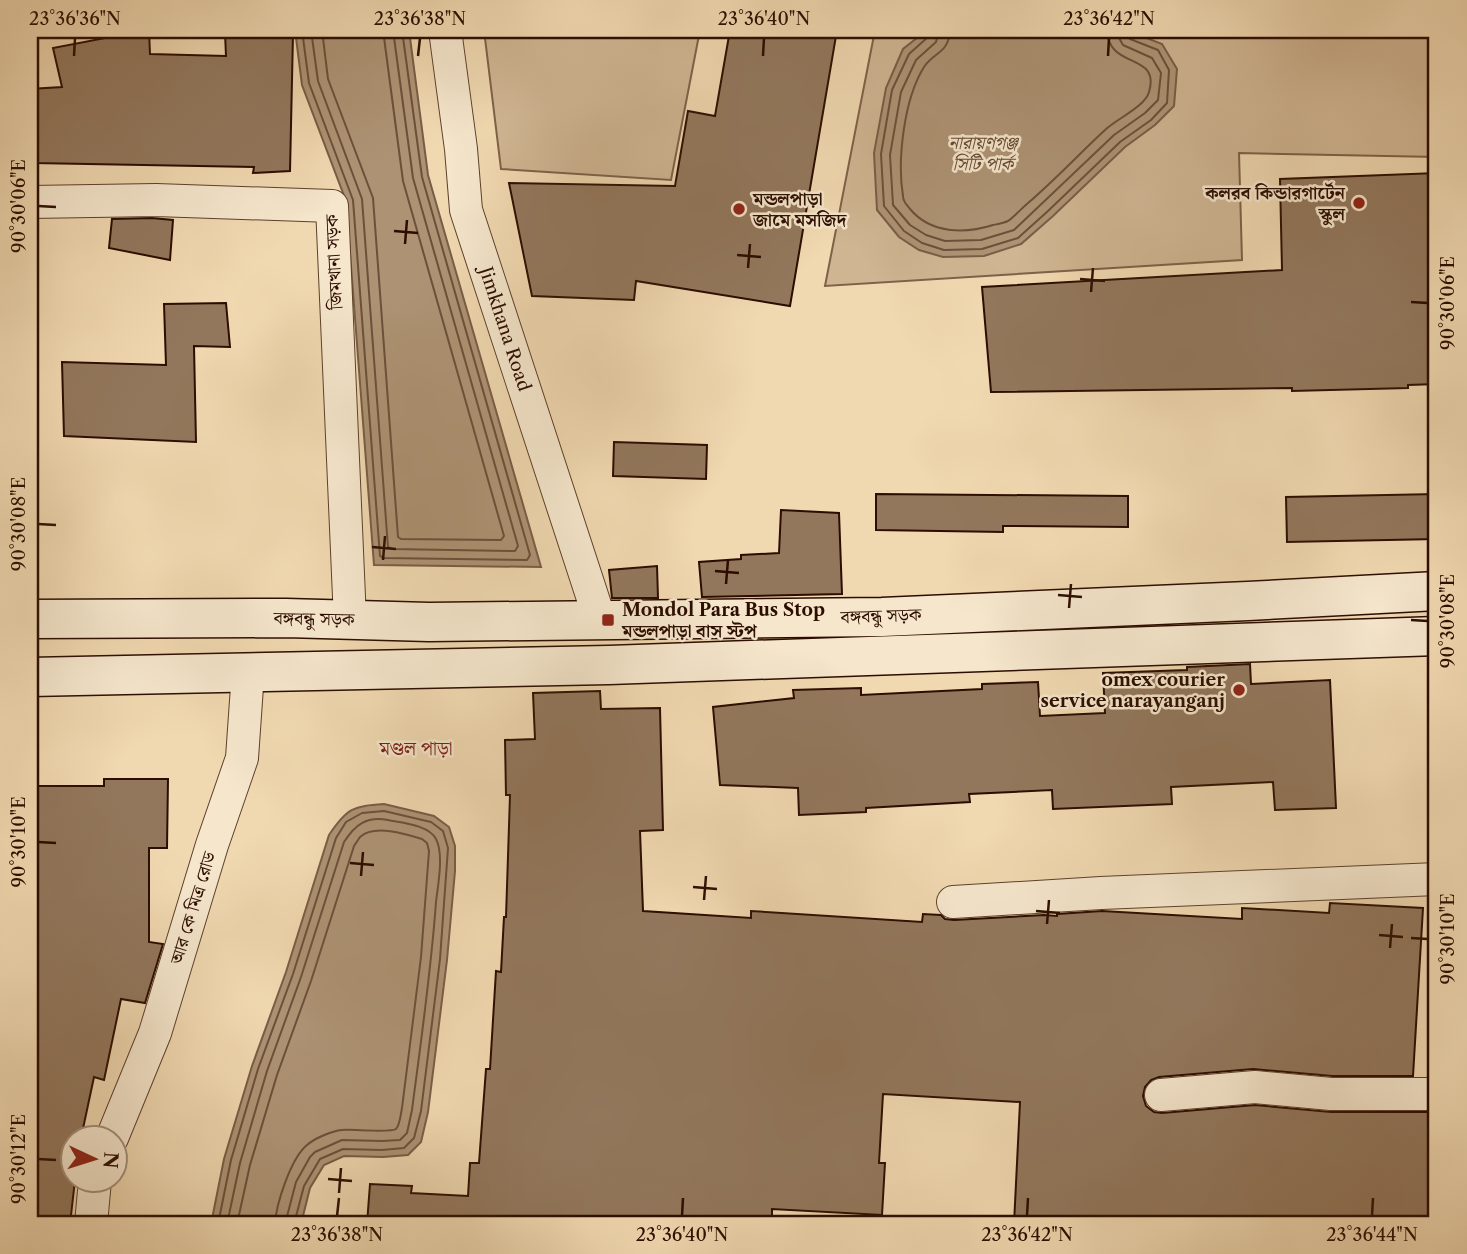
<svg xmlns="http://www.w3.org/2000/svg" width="1467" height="1254" font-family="'Libre Caslon Text','Noto Serif Bengali',serif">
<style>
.green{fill:#cfb592;stroke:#7e6149;stroke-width:2}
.water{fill:#ad9374;stroke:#795d46;stroke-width:2}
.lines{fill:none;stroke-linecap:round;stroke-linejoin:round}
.shore{stroke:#6c503a;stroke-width:2}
.building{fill:#92775c;stroke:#2c0d00;stroke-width:2}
.street-casing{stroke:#5d402c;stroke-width:34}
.secondary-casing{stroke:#2c0d00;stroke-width:41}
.street{stroke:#f5e6cc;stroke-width:32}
.secondary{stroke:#f5e6cc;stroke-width:38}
.ticks{fill:none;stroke:#2c0d00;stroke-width:2.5}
.poi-dot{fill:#8f2418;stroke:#f5e6cc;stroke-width:2.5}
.labels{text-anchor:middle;stroke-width:5;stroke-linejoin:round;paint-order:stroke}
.park-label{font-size:18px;font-style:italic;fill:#654833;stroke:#f5e6cc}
.poi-label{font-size:18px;font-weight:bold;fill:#2c0d00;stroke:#f5e6cc;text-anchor:end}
.street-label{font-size:18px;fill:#2c0d00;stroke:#f5e6cc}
.neighbourhood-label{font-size:19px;fill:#7a1f14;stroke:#f5e6cc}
.neatline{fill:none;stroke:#2c0d00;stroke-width:2.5}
.ticks-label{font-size:18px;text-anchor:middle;fill:#2c0d00}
</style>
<rect width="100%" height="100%" fill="#f0d8b0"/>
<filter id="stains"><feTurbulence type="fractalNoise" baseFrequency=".00286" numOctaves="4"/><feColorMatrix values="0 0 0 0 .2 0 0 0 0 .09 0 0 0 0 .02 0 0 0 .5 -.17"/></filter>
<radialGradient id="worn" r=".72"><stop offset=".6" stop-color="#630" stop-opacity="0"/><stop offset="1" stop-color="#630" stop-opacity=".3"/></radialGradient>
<!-- green -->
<g class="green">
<polygon points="484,30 700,30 671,180 501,169"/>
<polygon points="875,30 1437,30 1437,157 1239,153 1242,260 825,286"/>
</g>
<!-- water -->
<g class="water">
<polygon points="295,30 409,30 428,175 541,567 374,565 346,201 302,85"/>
<polygon points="927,30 1120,30 1134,33 1162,44 1177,69 1174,106 1155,125 1125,147 1053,216 1021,244 984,256 943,257 919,250 899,237 877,210 874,153 886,88 903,49"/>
<path d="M384,804L434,816L449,827L455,846V871L447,960L428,1112L421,1142L408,1155L383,1157L344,1156L324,1165L310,1188L301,1224H211L224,1159L252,1066L286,972L329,835C347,808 353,806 384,804Z"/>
</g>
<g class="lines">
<!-- shore -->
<g class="shore">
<polyline points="302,30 309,83 353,200 380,556 384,558 527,560 530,555 422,177 402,30"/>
<polyline points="311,30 318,81 362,199 388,547 392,549 515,551 518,546 413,178 393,30"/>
<polyline points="322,30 328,79 373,198 398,537 401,539 501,540 504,536 403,181 383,30"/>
<polyline points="930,30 928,37 909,54 892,90 881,154 884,206 904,231 922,243 944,250 982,249 1018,238 1048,211 1120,142 1151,120 1167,103 1169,70 1158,50 1130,39 1127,35 1126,30"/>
<polyline points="939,30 936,42 916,60 901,92 890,155 893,205 910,225 926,235 945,241 981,240 1014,230 1114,135 1145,113 1158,100 1161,73 1152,58 1123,45 1119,38 1118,30"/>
<path d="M950,30C949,53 934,52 924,67C904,99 897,160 903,196C903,202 907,205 910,209C931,234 965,234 993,225C998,224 1004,223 1008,221C1015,216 1022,208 1028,203C1055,180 1079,154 1105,130C1116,119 1145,107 1149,92C1161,52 1108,70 1107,30"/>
<polyline points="218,1224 231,1160 258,1069 293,974 336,838 346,822 362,813 384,811 431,822 443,831 448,848 440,959 421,1111 414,1138 404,1148 382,1150 343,1149 320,1159 304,1186 294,1224"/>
<path d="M227,1224L240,1163L267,1071L301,977L344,842C355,825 366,816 388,820C402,823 429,825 436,839C444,854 438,885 436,902C431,972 421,1041 412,1110L407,1133L400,1140L382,1141L342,1140L315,1152L310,1157L296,1182L285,1224"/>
<path d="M237,1224L250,1165L277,1075L311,981L354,846C354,846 360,837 360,837C374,824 406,834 422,839L427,843L429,851L421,957L402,1108C401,1112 400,1125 396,1129C391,1133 351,1129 342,1130C332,1131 315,1138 307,1145C291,1158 276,1204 275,1224"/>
</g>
</g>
<!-- building -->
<g class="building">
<polygon points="121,30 149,30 150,54 226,56 225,33 293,34 290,171 253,173 254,167 33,163 30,124 30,89 62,87 53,48 121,35"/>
<polygon points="730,30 837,30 790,306 636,281 634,300 532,296 509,183 675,186 688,111 715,116"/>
<polygon points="1437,173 1437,384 1408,385 1408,388 1292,391 1292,388 991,392 982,287 1282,270 1280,179"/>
<polygon points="152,218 173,220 170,260 109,248 112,219"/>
<polygon points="226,303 230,347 194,346 196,442 64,436 62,362 166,365 164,304"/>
<polygon points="614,442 707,445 706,479 613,476"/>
<polygon points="876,494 1128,496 1128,527 1003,526 1003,532 876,530"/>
<polygon points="1437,494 1437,539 1287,542 1286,497"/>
<polygon points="781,510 839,513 842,594 702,597 699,562 741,559 741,555 779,553"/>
<polygon points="657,566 658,598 612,598 609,570"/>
<polygon points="1250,664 1251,684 1330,680 1336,808 1275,810 1273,782 1171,787 1172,804 1053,809 1052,790 969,794 970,802 866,808 866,812 799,815 798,788 720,785 713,707 794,698 793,690 861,688 861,695 982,689 982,684 1038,682 1040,716 1105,713 1103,673 1187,670 1187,667"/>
<polygon points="600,691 601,709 660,708 663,830 640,831 643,911 751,918 751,911 922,922 923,914 941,915 945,919 954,920 1044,915 1057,916 1057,914 1102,911 1242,919 1242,908 1329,913 1330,903 1423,908 1413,1076 1332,1076 1253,1069 1159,1077 1151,1080 1145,1087 1143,1096 1146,1106 1154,1112 1162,1113 1255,1105 1331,1112 1437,1112 1437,1224 1014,1224 1020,1102 883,1094 879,1163 885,1163 882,1215 772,1209 772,1224 367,1224 370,1184 412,1186 411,1193 468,1196 470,1163 479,1163 486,1069 490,1069 496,971 501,972 504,917 506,917 510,795 506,795 505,740 535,739 533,693"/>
<polygon points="104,779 168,779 167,848 149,848 149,942 163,944 145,1003 121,999 104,1080 94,1077 81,1138 74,1138 72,1180 75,1180 70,1224 30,1224 30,786 104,786"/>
</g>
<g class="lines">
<!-- street casing -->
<g class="street-casing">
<g id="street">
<polyline points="445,30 461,149 466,210 600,620"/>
<polyline points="30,202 156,200 332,206 350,620"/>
<polyline points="953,902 1101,893 1437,879"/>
<polyline points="1161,1095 1255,1087 1331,1094 1437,1094"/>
<polyline points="112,1138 155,1033 212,845 242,758 248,672"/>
<polyline points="91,1224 95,1180"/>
</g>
</g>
<!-- secondary casing -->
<g class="secondary-casing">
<g id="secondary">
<polyline points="30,619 286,618 429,622 882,617 1248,601 1437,591"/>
<polyline points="30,677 609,665 1437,636"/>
</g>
</g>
<!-- street -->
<use href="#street" class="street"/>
<!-- secondary -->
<use href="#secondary" class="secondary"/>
</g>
<!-- ticks -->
<path class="ticks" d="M74,56L75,38M418,56L420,38M763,56L764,38M1108,56L1109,38M38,206L56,207M394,231L418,233M405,244L407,220M737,255L761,257M748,268L750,244M1080,279L1105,281M1091,292L1093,268M1411,302L1428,303M38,524L56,525M372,547L396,549M383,560L385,536M715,571L739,573M726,584L728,560M1058,595L1082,597M1069,608L1071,584M1411,620L1428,621M38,842L56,843M350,863L374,865M361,876L363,852M693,887L717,889M704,900L706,876M1036,911L1060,913M1047,924L1049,900M1379,935L1403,937M1411,938L1428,939M1390,948L1392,924M38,1159L56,1160M328,1179L352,1181M339,1193L341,1168M337,1216L339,1198M682,1216L683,1198M1027,1216L1028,1198M1372,1216L1373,1198"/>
<!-- markers -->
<g class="poi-dot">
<circle cx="1359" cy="203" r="7"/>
<circle cx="739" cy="209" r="7"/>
<rect x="601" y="613" width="14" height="14" rx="3.5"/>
<circle cx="1239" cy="690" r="7"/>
</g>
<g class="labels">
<!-- park labels -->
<g class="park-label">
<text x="983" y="149">নারায়ণগঞ্জ<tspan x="983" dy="21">সিটি পার্ক</tspan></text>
</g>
<!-- poi labels -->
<g class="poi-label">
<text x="1345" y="199">কলরব কিন্ডারগার্টেন<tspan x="1345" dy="21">স্কুল</tspan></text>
<text x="753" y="205" text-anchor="start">মন্ডলপাড়া<tspan x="753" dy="21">জামে মসজিদ</tspan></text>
<text x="622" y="616" text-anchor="start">Mondol Para Bus Stop<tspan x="622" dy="21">মন্ডলপাড়া বাস স্টপ</tspan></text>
<text x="1225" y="686">omex courier<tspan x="1225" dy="21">service narayanganj</tspan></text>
</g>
<!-- street labels -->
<g class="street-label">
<text transform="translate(334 262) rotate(-93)" y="6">জিমখানা সড়ক</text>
<text transform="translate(505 329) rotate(72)" y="6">Jimkhana Road</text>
<text transform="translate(881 616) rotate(-2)" y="6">বঙ্গবন্ধু সড়ক</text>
<text transform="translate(314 619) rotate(1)" y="6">বঙ্গবন্ধু সড়ক</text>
<text transform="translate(193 908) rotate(-73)" y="6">আর কে মিত্র রোড</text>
</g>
<!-- neighbourhood labels -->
<g class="neighbourhood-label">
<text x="416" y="755">মণ্ডল পাড়া</text>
</g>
</g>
<!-- margin -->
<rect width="1467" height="1254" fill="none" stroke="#f0d8b0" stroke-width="77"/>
<!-- north arrow -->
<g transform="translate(94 1159) rotate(94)"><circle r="33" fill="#f5e6cc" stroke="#a58f7a" stroke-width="2"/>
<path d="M0-5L12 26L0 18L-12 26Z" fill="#8f2418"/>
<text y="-10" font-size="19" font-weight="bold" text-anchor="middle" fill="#2c0d00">N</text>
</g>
<rect x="38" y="38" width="1390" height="1178" class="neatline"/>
<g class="ticks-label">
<text x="75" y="25">23°36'36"N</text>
<text x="420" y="25">23°36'38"N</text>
<text x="764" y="25">23°36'40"N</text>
<text x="1109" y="25">23°36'42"N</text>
<text transform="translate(19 206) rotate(-90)" y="6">90°30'06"E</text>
<text transform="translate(1448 303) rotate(-90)" y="6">90°30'06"E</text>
<text transform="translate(19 524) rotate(-90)" y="6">90°30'08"E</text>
<text transform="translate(1448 621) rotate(-90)" y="6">90°30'08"E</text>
<text transform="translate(19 842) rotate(-90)" y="6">90°30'10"E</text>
<text transform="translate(1448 939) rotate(-90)" y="6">90°30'10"E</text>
<text transform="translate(19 1159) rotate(-90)" y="6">90°30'12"E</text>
<text x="337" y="1241">23°36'38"N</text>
<text x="682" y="1241">23°36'40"N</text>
<text x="1027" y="1241">23°36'42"N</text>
<text x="1372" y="1241">23°36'44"N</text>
</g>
<rect width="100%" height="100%" filter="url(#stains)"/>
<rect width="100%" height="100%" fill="url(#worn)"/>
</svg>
